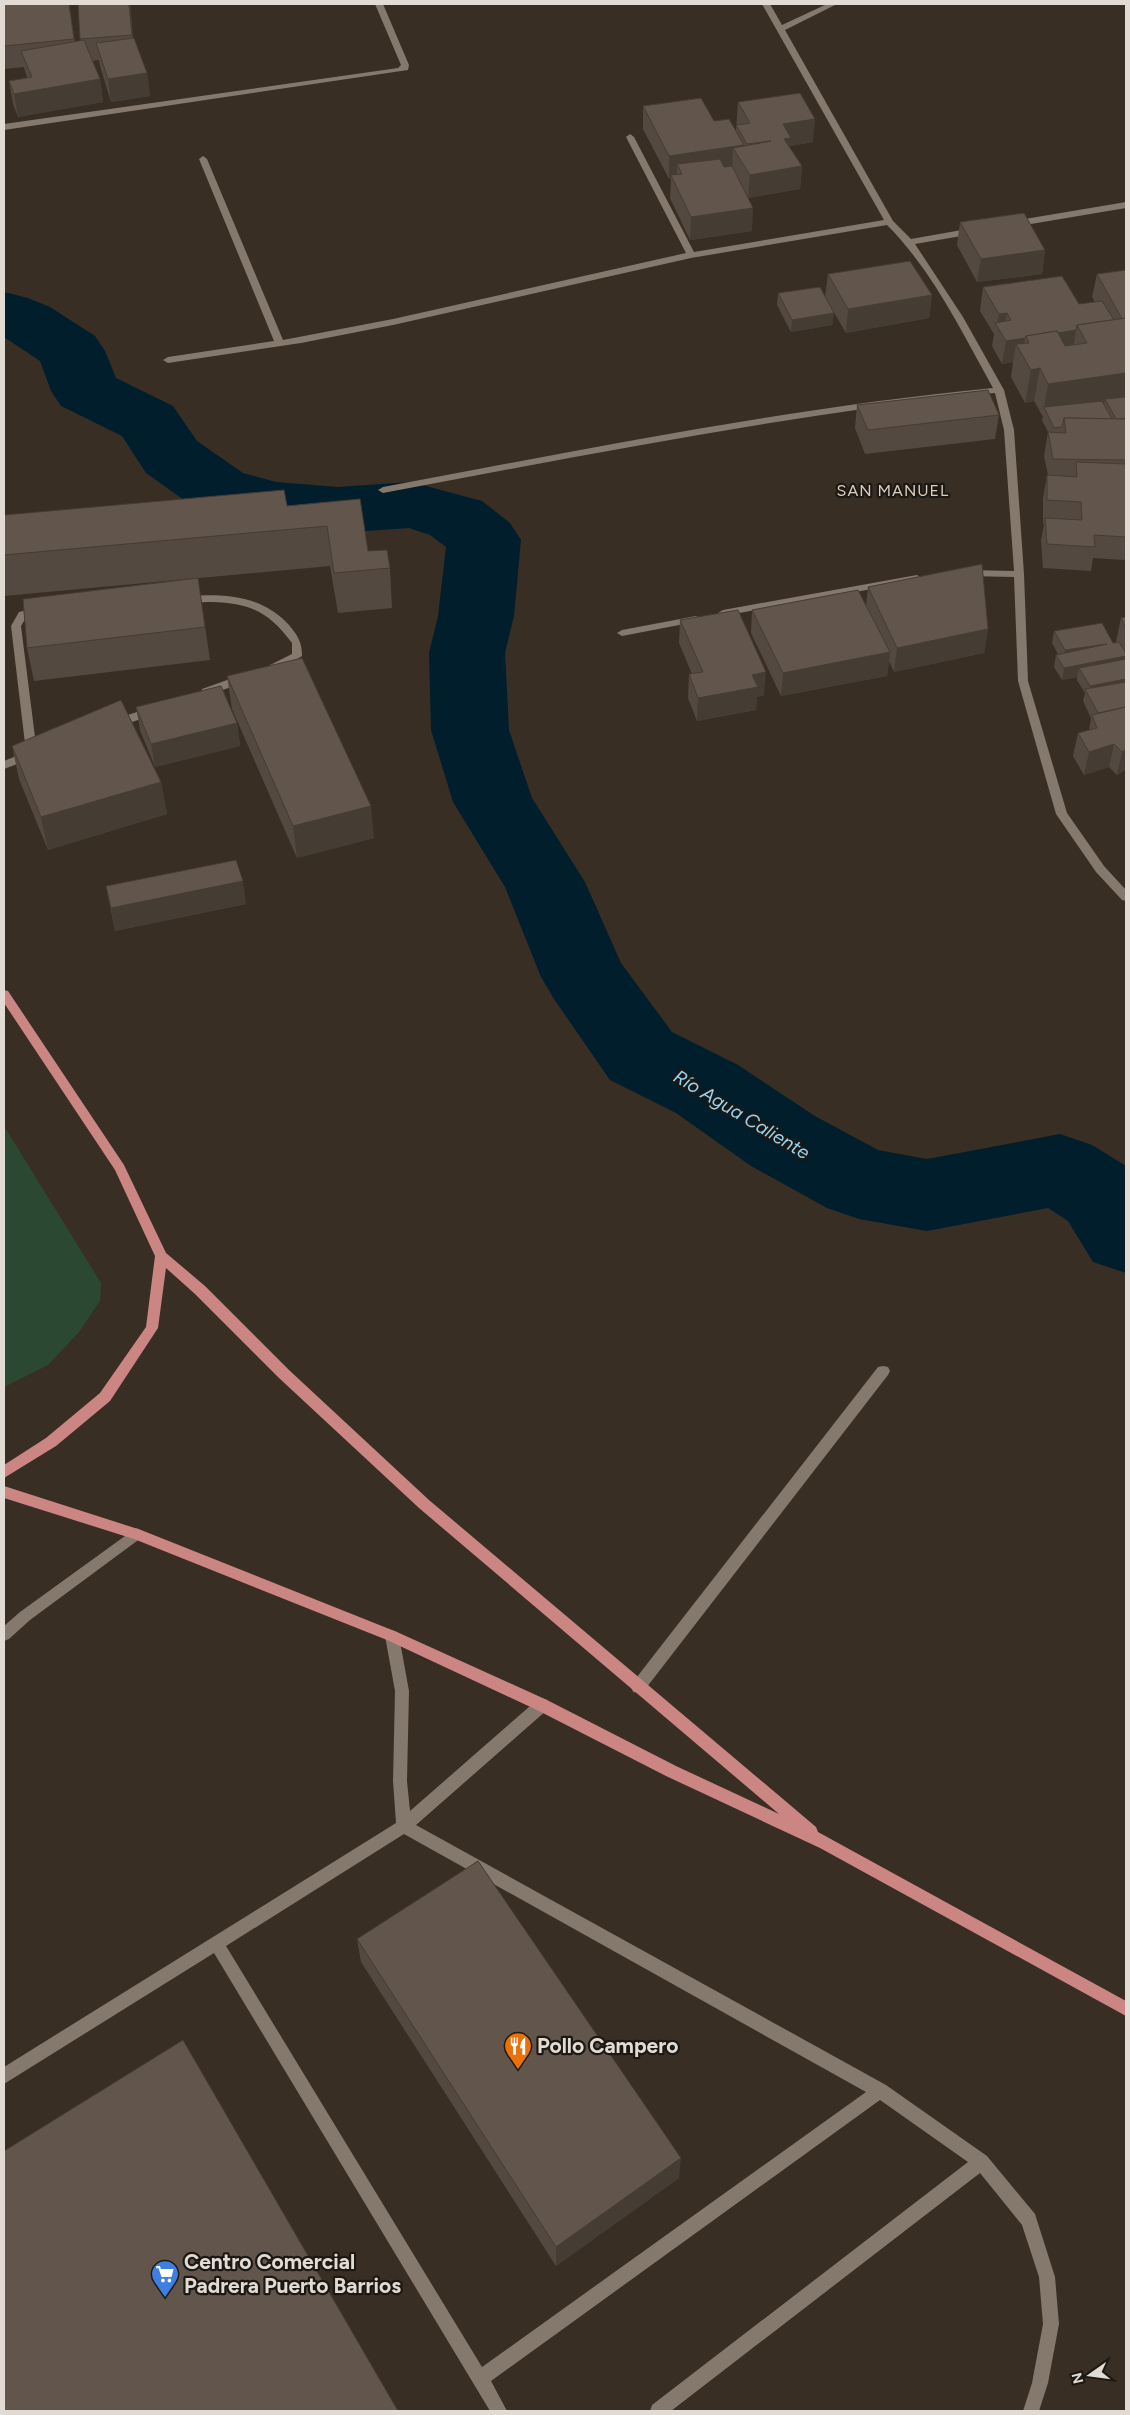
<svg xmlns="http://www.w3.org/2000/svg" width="1130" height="2415" font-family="Figtree,sans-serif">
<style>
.green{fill:#2a4832}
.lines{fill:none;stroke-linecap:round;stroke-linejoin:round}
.river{fill:#011e2c;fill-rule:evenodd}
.minor{fill:#85786c;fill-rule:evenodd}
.major{fill:#cb8684;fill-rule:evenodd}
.wall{fill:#544940}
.shaded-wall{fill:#453c34}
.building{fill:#62554b;stroke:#453c34}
.labels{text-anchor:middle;stroke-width:4.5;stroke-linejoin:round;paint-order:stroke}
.far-neighbourhood-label{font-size:16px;letter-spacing:1px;fill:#daccbf;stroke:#1c1813}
.water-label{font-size:19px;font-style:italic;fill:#92d5f7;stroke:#1c1813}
.near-poi-label{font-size:21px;font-weight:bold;fill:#e2dbd4;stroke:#1c1813;text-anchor:start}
</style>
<rect width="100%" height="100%" fill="#392e24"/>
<!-- green -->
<polygon class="green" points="4,1126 101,1283 100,1301 79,1332 48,1365 4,1387"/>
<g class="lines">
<!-- river -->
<polygon class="river" points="4,292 28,298 50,307 95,336 105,351 116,378 173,406 197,441 243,473 276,482 338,487 411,482 482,501 510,523 521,540 514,616 505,653 509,730 532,798 585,882 621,963 672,1032 738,1065 815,1116 878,1150 927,1159 1060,1134 1092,1145 1126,1166 1126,1273 1093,1262 1068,1221 1048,1208 927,1231 859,1219 827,1208 751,1166 676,1113 610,1080 554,999 541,977 505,887 453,802 431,730 429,653 438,616 446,547 430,535 409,528 338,533 275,528 191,505 146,473 122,436 61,406 51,391 40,361 4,337"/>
<!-- minor -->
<g class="minor">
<polygon points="375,4 383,4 409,65 408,70 4,130 4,124 398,68 401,65"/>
<path d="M762,4H770L782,25L827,4H837L785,30L893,221L911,239L973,228L977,231L973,234L915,244L963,317L1004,390L1014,430L1024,574L1028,681L1067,813L1104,866L1126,890V901L1122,900L1096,872L1056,814L1018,681L1014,577L967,576L962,573L967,570L1014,571L1004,430L995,393C789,414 587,455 383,493L378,490L383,487C586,449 787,408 993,388C962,332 932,270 887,225L691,258L393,325L301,343L168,363L163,360L168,357L274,341L199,159L203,156L207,159L283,340L393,319L686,253L626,137L630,134L634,137L694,252L884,220Z"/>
<polygon points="1126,202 1126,208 1013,227 1009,224 1013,221"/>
<polygon points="917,575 922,578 921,580 723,616 718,613 723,610"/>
<path d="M184,596C224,594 260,594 289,625C298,636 302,642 302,656L278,671H270V665L292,654V643C269,612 250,603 212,602C202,602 190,604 180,601V597Z"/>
<polygon points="39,607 43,608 43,612 27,616 21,626 37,753 33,758 4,769 4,761 26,752 11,626 19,612"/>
<polygon points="696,616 701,619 700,621 622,636 617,633 622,630"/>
<polygon points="244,674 249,678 248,681 206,696 201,692 202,689"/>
<polygon points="152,707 157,711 156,714 114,728 109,724 110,721"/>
<polygon points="883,1366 888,1367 890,1371 888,1375 643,1692 638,1693 633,1692 631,1687 633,1682 878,1367"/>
<polygon points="136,1528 141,1530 143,1534 141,1538 30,1620 9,1639 4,1641 4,1626 20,1612"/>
<path d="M392,1630L397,1632L399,1636L409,1691L407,1781L410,1811L537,1700L542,1698L547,1700L549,1705L547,1710L416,1825L886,2085L987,2156L1035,2214L1055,2277L1059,2324L1048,2383L1039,2411H1023L1032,2383L1043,2324L1039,2277L1022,2225L980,2173L671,2411H650L652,2405L968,2162L880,2100L491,2381L507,2411H490L214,1953L4,2084V2067L396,1823L393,1781L395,1691L385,1636L387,1632ZM404,1834L866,2092L482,2367L226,1946Z"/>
</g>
<!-- major -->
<polygon class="major" points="4,990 8,991 124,1165 166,1253 205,1286 289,1370 429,1500 816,1827 818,1832 1126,2001 1126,2016 820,1848 666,1776 537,1710 387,1640 134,1539 4,1498 4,1486 141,1530 397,1632 547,1700 676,1766 779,1814 419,1508 279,1378 195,1294 166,1268 158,1328 110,1401 56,1446 4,1478 4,1465 46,1438 100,1393 146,1327 155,1256 115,1170 4,1003"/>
</g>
<!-- wall -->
<g class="wall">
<polygon points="4,4 69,4 75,42 81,41 78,4 130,4 133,38 147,73 150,96 111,102 100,66 99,60 92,61 100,79 103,102 18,117 13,104 9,81 27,78 24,67 4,69"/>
<polygon points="738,102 813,142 790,146 790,148 802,166 800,189 748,198 752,231 690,240 670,198 671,179 669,179 643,129 643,106 736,131"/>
<polygon points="960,222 1045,250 1042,274 977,282 957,245"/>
<polygon points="1126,270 1126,556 1125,560 1093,558 1091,571 1043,568 1041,541 1044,524 1043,524 1043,498 1047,475 1048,475 1044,456 1048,432 1042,420 1043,417 1034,401 1025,403 1011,377 1013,362 1002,364 992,346 994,334 980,311 983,287 1079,304 1095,302 1092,297 1097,274"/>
<polygon points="828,274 932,295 929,318 846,333 825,297"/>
<polygon points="778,293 834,313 832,325 791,332 777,305"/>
<polygon points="857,405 999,415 995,439 865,454 855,428"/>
<polygon points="360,499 368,551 390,568 392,608 338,613 330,566 4,596 4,515 287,506"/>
<polygon points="198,578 210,660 34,681 27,648"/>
<polygon points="868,587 988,629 984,653 894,672 889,661 887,676 781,696 751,633 752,610 866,606"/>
<polygon points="1126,617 1126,769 1117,775 1109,767 1084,775 1073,756 1078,733 1089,730 1091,718 1083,701 1085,693 1077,680 1077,677 1062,680 1054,667 1056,655 1058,654 1052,643 1054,631 1113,643 1116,643 1116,642 1121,618"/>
<polygon points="680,620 764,695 757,697 756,710 697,721 688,698 689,674 692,674 679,643"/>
<polygon points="227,676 374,838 297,858 232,709"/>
<polygon points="136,707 237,723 240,746 155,767 140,730"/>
<polygon points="12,746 161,782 167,814 48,850 19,779"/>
<polygon points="106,886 246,904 115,931"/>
<polygon points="357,1939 679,2178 556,2266 361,1962"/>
</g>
<!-- shaded-wall -->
<g class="shaded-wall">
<polygon points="129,4 130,4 135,57 132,35"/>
<polygon points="147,73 150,96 111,102 108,79"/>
<polygon points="100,79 103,102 18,117 14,94"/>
<polygon points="815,119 813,142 790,146 789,161 783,162 783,124"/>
<polygon points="744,145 743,163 733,148 732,169 682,174 677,164 677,178 671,175 671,179 669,179 669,156"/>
<polygon points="802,166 800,189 748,198 750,175"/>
<polygon points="753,208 752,231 690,240 691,217"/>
<polygon points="1045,250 1042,274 977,282 981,259"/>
<polygon points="932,295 929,318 846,333 848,309"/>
<polygon points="834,313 832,325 791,332 792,320"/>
<polygon points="1007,313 1003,336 997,327 999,314"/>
<polygon points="1076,330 1072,354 1029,343 1027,338"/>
<polygon points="1025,338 1022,355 1016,344 1013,362 1002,364 1006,341"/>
<polygon points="1040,368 1034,401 1025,403 1031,370"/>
<polygon points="1126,373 1126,405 1105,399 1103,408 1044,408 1048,384"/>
<polygon points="988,629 984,653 894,672 897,648"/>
<polygon points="1107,644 1062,663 1065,650"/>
<polygon points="890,652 887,676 781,696 783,673"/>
<polygon points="1126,656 1126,662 1079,668 1077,677 1062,680 1064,668"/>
<polygon points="766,672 764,695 757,697 756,710 697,721 698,698 752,675"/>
<polygon points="1126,679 1126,691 1088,694 1090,686"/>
<polygon points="237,723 240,746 155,767 151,744"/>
<polygon points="1114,744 1109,767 1084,775 1089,752"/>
<polygon points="1126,749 1126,769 1117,775 1122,752"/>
<polygon points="161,782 167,814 48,850 41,817"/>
<polygon points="371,806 374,838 297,858 293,826"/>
<polygon points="243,881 246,904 115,931 111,908"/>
<polygon points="681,2158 679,2178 556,2266 556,2247"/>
</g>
<!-- building -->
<g class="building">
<polygon points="4,4 69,4 74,39 4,46"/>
<polygon points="78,4 129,4 132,35 80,39"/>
<polygon points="134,38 147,73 108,79 96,43"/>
<polygon points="84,40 100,79 14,94 9,81 32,77 21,51"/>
<polygon points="800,93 815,119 783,124 791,138 784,139 802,166 750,175 733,148 771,141 747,144 736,125 750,123 738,102"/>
<polygon points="701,98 714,121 729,119 744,145 669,156 643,106"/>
<polygon points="720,159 724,167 732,166 753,208 691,217 671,175 682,174 677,164"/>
<polygon points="1024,213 1045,250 981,259 960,222"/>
<polygon points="910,261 932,295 848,309 828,274"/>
<polygon points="1126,270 1126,318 1122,319 1097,274"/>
<polygon points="1062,276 1079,304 1102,301 1114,320 1077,325 1076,330 1058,333 1057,331 1026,336 1025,338 1006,341 995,323 1011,320 1007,313 999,314 983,287"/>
<polygon points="820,287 834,313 792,320 778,293"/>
<polygon points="1126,318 1126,373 1048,384 1040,368 1031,370 1016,344 1029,343 1026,336 1057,331 1065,346 1087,343 1077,325"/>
<polygon points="988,390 999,415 868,430 857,405"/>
<polygon points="1126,397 1126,419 1116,419 1105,399"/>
<polygon points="1102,401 1112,419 1064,418 1062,427 1054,428 1044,407"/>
<polygon points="1064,418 1126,419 1126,460 1053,459 1048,432 1066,433"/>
<polygon points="1076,462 1126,464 1126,537 1094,535 1095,547 1047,544 1045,518 1082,520 1081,502 1047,500 1047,475 1077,477"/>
<polygon points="284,490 287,506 360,499 368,551 387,550 390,568 334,573 327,526 4,555 4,515"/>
<polygon points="982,564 988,629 897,648 868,587"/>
<polygon points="198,578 205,627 27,648 23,599"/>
<polygon points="858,590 890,652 783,673 752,610"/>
<polygon points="738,610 766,672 752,675 758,687 698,698 689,674 703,672 680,620"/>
<polygon points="1126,617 1126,627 1121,618"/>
<polygon points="1102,623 1113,643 1119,642 1126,653 1126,656 1064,668 1056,655 1107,644 1065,650 1054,631"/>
<polygon points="302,658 371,806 293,826 227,676"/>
<polygon points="1126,659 1126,679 1090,686 1079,668"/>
<polygon points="1126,682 1126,707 1098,713 1085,689"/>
<polygon points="221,686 237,723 151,744 136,707"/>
<polygon points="121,700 161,782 41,817 12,746"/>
<polygon points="1126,707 1126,749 1122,752 1114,744 1089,752 1078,733 1097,728 1092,715"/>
<polygon points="236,860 243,881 111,908 106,886"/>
<polygon points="478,1861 681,2158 556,2247 357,1939"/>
<polygon points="183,2040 398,2411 4,2411 4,2151"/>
</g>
<!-- icons -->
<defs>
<g id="restaurant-pin" transform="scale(1.4375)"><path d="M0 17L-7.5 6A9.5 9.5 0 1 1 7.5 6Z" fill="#e8710a" stroke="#1c1813"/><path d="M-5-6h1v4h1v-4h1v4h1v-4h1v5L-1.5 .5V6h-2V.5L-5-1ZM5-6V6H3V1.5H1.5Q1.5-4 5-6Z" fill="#fff"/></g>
<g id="supermarket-pin" transform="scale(1.4375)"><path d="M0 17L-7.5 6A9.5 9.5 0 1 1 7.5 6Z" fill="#3f7fe0" stroke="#1c1813"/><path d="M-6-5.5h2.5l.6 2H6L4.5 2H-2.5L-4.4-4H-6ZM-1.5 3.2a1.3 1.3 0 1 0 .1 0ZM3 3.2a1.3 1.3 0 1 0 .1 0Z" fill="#fff"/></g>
</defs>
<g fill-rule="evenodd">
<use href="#restaurant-pin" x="518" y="2046"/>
<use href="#supermarket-pin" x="165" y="2274"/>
</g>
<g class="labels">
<!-- far-neighbourhood labels -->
<g class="far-neighbourhood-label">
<text x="893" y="496">SAN MANUEL</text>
</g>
<!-- water labels -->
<g class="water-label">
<text transform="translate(742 1114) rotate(31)" y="7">Río Agua Caliente</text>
</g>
<!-- near-poi labels -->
<g class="near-poi-label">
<text x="537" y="2053">Pollo Campero</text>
<text x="184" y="2269">Centro Comercial<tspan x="184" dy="24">Padrera Puerto Barrios</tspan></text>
</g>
</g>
<!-- border -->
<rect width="1130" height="2415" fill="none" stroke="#e2dbd4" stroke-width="10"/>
<!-- north arrow -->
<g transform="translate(1090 2375) rotate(256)" stroke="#1c1813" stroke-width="4" paint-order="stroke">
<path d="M0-4L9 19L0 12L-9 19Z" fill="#e2dbd4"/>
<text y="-8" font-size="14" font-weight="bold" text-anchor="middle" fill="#e2dbd4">N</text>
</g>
</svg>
